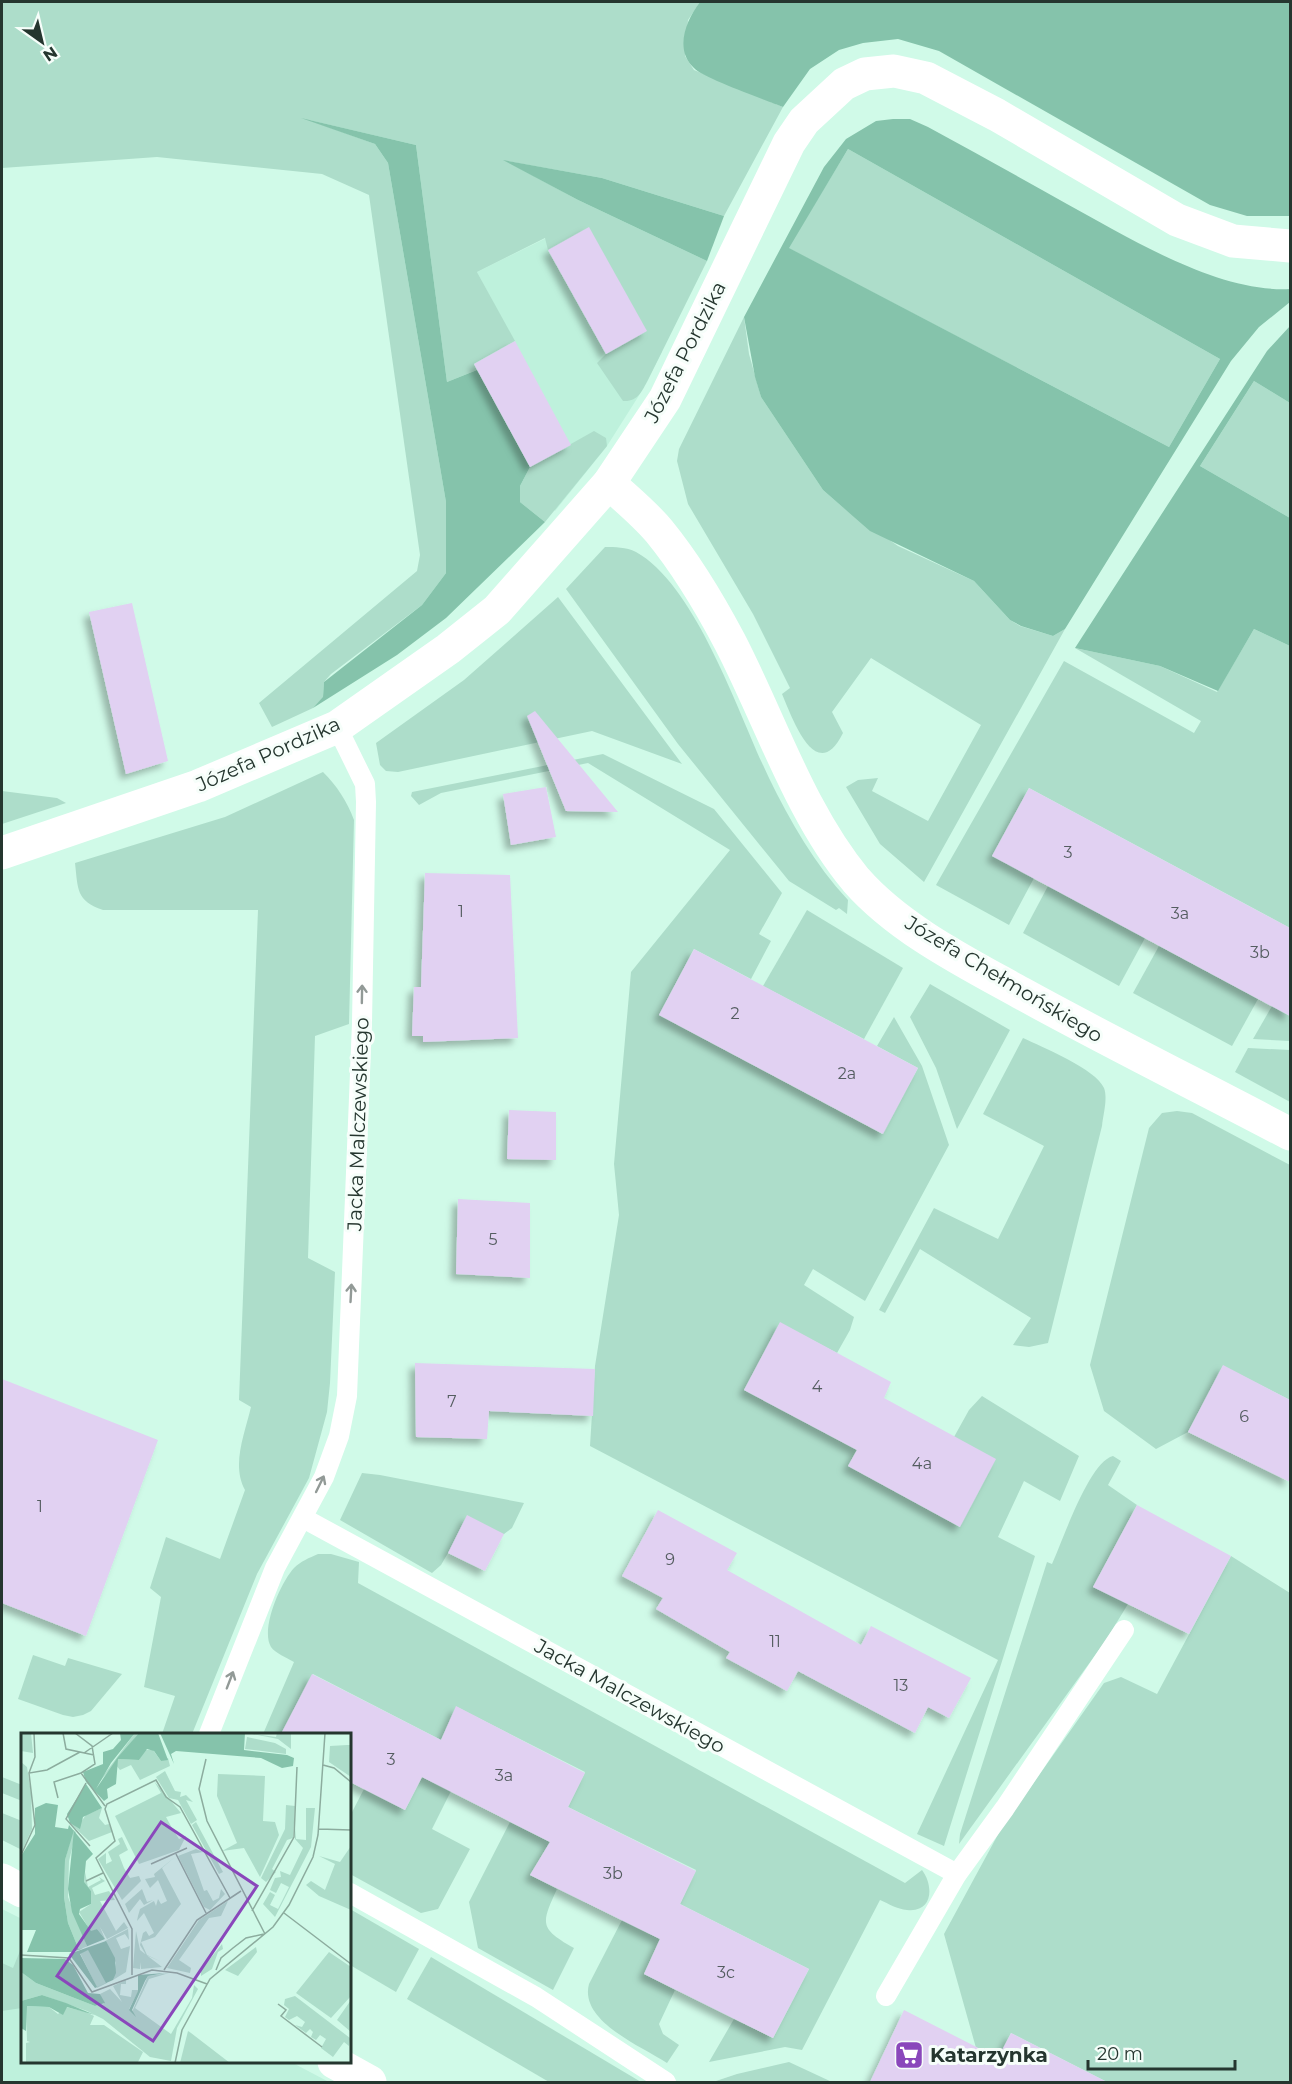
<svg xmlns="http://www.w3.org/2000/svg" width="1292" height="2084" font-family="Montserrat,sans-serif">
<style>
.built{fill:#bef1dc}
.green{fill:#adddca}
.forest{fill:#85c3ab;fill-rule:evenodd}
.building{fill:#e1d1f2;filter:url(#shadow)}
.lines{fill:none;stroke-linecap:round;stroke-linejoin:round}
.lane{stroke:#fff;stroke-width:20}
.street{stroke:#fff;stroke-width:33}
.oneway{stroke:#929a97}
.labels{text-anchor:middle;stroke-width:6;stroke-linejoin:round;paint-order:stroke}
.number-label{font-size:16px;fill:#545d60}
.street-label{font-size:20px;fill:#25362f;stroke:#f6fefa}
.poi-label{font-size:20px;font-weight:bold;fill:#25362f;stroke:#f6fefa;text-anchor:start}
.inset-road{fill:none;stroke:#8cac9e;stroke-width:1.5}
.view{fill:#8a47bb;fill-opacity:0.15;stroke:#8a47bb;stroke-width:3}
.inset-edge{fill:none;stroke:#25362f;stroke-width:3}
</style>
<defs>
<filter id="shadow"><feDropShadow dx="-5.5" dy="5.5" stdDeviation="3" flood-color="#0004"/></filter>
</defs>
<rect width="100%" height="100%" fill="#d0fae8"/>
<!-- built -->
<g class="built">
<polygon points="583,220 662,352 638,397 607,446 555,511 474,364 514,341 477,272"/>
<polygon points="2,1909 22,1919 22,2062 291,2062 329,2082 2,2082"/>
</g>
<!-- green -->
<g class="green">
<path d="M2,2H700L688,20L685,56L694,70L783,107L724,216L602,178L506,161L578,200L707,261L648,380C642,391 638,402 623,401L597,363L606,354L646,331L548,250L545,238L477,272L515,341L474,364L477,370L447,382L416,145L309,120L375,144L388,163L446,502V573L422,605L331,674L324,682L323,698L313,708L272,727L259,703L417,571L420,555L369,195L322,174L157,157L2,168Z"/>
<polygon points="848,149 1220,359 1169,447 788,248"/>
<path d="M744,317L749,354L761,397L823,490L845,509L898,546L974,581L1010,620L1020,626L1053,636L1065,629L924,882L880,844L846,787L858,780L878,778L872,791L928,821L981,725L871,658L832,712L843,733C816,787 792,717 782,694L790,688L753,614L688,504L677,461L679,449Z"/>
<polygon points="1254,381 1290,403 1290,518 1200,466"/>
<polygon points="594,431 606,438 607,446 545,522 520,502 520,486 530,467"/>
<path d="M605,547C615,547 626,547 636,552C697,586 739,716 769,778C790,821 815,865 848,900L847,914L839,908L836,910L789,881L678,744L566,589Z"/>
<polygon points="558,597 682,764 592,731 398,772 386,771 380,765 376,743 464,680"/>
<polygon points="1254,629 1290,646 1290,928 1029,788 992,856 1034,878 1009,925 936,885 1064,661 1194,733 1201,721 1075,648 1160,666 1217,692"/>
<polygon points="603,754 714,809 782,893 759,934 771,941 751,979 694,949 659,1015 882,1134 918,1068 877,1046 894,1017 922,1066 949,1145 865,1301 813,1269 804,1285 854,1317 850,1330 837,1353 780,1323 744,1390 857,1450 848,1466 960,1527 954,1437 969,1410 982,1396 1079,1456 1060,1501 1024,1481 998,1537 1035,1556 944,1846 917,1834 998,1660 590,1446 595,1366 619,1215 614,1164 631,972 730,850 588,763 441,793 419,805 411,796 412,792"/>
<path d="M323,772C337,786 347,801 354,820L349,1024L315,1036L308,1258L335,1272L330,1383L327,1412L309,1478L257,1574L192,1734H162L175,1696L144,1687L161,1597L150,1588L166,1537L220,1559L245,1490C231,1465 245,1433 251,1407L239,1400L258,910H103C76,901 78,889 75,863L225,817Z"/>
<polygon points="2,791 57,798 66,803 2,824"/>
<polygon points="1048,886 1145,938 1119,986 1023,933"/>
<polygon points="807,910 903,968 864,1039 763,986"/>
<polygon points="1159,946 1258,999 1232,1046 1133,993"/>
<polygon points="930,984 1010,1030 957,1129 936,1068 910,1017"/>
<polygon points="1272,1006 1290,1016 1290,1041 1253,1039"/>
<path d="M1023,1038C1042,1047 1096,1069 1104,1088C1108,1099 1103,1115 1102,1126L1048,1343L1029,1347L1013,1345L1031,1318L920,1249L885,1313L879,1310L934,1208L998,1239L1044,1146L983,1114Z"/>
<polygon points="1248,1048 1290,1050 1290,1102 1235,1072"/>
<polygon points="1177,1111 1192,1113 1290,1165 1290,1400 1223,1366 1188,1432 1156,1449 1104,1411 1090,1365 1149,1128 1162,1113"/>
<path d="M1113,1456L1121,1461L1108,1485L1137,1505L1093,1587L1128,1604L1106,1640L959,1844L960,1834L1047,1562L1052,1564C1063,1540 1089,1462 1113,1456Z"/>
<polygon points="362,1473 380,1475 524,1503 512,1528 504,1534 448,1553 441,1565 432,1573 340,1520"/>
<path d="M318,1554H331L359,1562L358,1583L905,1883L922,1870C934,1886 933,1913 907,1910C897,1909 889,1904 880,1900L802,2050L785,2047L709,2062L734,2019L773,2038L809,1969L680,1904L696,1870L568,1807L585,1772L457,1707L441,1740L313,1674L281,1734H263L294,1662C287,1658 275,1653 271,1647C260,1629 281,1582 294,1568C301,1561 309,1558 318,1554Z"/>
<polygon points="1231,1556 1290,1593 1290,2082 1107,2082 1011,2033 986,2082 970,2082 963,2059 978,2055 944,1934 1001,1829 1104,1683 1121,1677 1157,1694"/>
<polygon points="33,1655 65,1666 68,1658 122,1674 91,1711 83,1715 73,1717 63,1715 18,1699"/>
<polygon points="2,1777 22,1785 22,1801 2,1793"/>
<polygon points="422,1777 451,1791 432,1829 470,1849 438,1909 421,1913 350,1874 350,1816 364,1789 405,1810"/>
<polygon points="2,1813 22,1821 22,1850 2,1840"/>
<path d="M510,1822L550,1842L530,1875L557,1889C541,1924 539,1928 574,1948L553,1990L478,1948L469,1902Z"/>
<polygon points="350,1909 419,1949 396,1992 350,1965"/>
<path d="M622,1920L660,1939L644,1974L675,1990L659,2024L663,2034L679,2045L667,2063C641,2046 579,2021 589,1984Z"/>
<polygon points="22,1946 22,2008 2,2011 2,1963 13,1968"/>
<polygon points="431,1957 641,2082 549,2082 407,1999"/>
<polygon points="789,2062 832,2082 713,2082 737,2074"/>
</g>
<!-- forest -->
<g class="forest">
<path d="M700,2H1290V216H1247L1210,205L939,51L898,39L863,43L839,50L810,69L783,107C766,100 703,78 694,68C674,50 686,20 700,2Z"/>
<polygon points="301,118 416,145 447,382 477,370 530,467 520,486 520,502 545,522 446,618 397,655 313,708 323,697 324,682 422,605 446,573 446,502 388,163 375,144"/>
<path d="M893,119H910L928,127C974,152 1021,178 1067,204C1129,238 1218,293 1290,289V302L1259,327L1231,361L1065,629L1053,636L1021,626L1010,620L974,581L870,531L823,490L761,397L755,377L744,317L824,167L846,139L876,121ZM848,149L1220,359L1169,447L789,248Z"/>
<polygon points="503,160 602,178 724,216 707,261 578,200"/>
<polygon points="1290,326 1290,403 1254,381 1200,466 1290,518 1290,646 1254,629 1218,691 1160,666 1075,648 1267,351"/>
</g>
<!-- building -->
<g class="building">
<polygon points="589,227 647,331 606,354 548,250"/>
<polygon points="515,341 571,445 530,467 474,364"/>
<polygon points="132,603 168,761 126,774 89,612"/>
<polygon points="535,711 618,812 566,811 527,716"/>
<polygon points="546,787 556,837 511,845 503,794"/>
<polygon points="1029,788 1290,928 1290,1016 992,856"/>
<polygon points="425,873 510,875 518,1038 423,1042 423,1036 412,1036 414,987 421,987"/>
<polygon points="694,949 918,1068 883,1134 659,1015"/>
<polygon points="509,1110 556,1112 556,1160 507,1159"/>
<polygon points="458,1199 530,1203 530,1278 456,1274"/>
<polygon points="780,1322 891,1382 884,1398 996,1459 960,1527 848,1466 857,1450 744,1390"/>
<polygon points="415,1363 595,1369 593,1416 489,1411 487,1439 416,1437"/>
<polygon points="1223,1365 1290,1400 1290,1482 1188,1432"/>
<polygon points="2,1379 158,1440 86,1636 2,1603"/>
<polygon points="1137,1505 1231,1556 1189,1634 1093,1587"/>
<polygon points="658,1510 737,1553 727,1570 861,1645 871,1626 971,1678 949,1718 928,1707 915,1733 798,1671 787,1691 726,1658 730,1652 656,1609 663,1598 622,1576"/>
<polygon points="467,1515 504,1534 485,1571 448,1553"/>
<polygon points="312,1674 441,1740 456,1706 585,1773 568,1807 696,1871 680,1904 809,1969 773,2038 644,1974 660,1939 530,1875 550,1842 422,1777 405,1810 350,1782 350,1734 281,1734"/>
<polygon points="904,2010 998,2058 1011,2033 1107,2082 870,2082"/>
</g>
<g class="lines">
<!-- lane -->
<g class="lane">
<polyline points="303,1518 957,1874"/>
<polyline points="209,1734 275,1568 324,1477 339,1436 347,1396 362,1023 366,802 365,784 337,727"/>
<polyline points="350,1893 536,1997 666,2082"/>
<polyline points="886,1996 957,1874 1005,1808 1124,1630"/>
</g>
<!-- street -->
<g class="street">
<path d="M609,483C625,498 644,513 659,531C686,564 710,604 730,642C770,719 800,813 856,880C899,929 965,962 1021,993C1110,1042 1201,1087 1290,1134"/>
<polyline points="2,853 198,786 337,727 448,649 497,610 609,483 665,399 789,143 804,121 844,84 865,74 894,71 926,78 997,115 1177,220 1233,241 1290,246"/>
<polyline points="2,1880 22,1891"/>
<polyline points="334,2062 370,2082"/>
</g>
</g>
<!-- one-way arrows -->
<defs><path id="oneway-shaft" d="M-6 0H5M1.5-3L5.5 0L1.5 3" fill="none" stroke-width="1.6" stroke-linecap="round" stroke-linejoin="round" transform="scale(1.5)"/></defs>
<g class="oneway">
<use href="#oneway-shaft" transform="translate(362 994) rotate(-89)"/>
<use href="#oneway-shaft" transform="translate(351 1293) rotate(-87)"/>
<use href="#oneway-shaft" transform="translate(320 1484) rotate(-64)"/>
<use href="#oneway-shaft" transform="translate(230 1680) rotate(-69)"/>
</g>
<!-- icons -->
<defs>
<g id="supermarket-square" transform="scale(1.5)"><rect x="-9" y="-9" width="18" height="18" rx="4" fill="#8a47bb" stroke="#f6fefa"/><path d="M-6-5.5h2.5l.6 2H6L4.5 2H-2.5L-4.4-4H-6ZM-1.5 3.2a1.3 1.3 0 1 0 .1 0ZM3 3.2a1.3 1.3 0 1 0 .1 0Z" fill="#fff"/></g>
</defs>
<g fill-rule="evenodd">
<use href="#supermarket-square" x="909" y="2055"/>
</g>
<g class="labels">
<!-- number labels -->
<g class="number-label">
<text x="1068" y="858">3</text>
<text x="461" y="917">1</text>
<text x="1180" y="919">3a</text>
<text x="1260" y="958">3b</text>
<text x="735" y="1019">2</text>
<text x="847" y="1079">2a</text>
<text x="493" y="1245">5</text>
<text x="817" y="1392">4</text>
<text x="452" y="1407">7</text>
<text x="1244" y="1422">6</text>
<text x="922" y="1469">4a</text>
<text x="40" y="1512">1</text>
<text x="670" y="1565">9</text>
<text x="775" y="1647">11</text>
<text x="901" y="1691">13</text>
<text x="391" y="1765">3</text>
<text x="504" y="1781">3a</text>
<text x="613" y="1879">3b</text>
<text x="726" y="1978">3c</text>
</g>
<!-- street labels -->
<g class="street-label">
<text transform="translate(685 352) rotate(-63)" y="7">Józefa Pordzika</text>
<text transform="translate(268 754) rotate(-24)" y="7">Józefa Pordzika</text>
<text transform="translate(1004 979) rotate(31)" y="7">Józefa Chełmońskiego</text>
<text transform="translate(358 1124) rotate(-88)" y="7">Jacka Malczewskiego</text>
<text transform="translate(630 1696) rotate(29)" y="7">Jacka Malczewskiego</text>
</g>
<!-- poi labels -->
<g class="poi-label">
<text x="930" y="2062">Katarzynka</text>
</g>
</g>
<!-- overview -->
<g transform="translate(21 1733)">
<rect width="330" height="330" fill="#d0fae8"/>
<path d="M0,0H10L12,20L0,18ZM114,0H118L97,26L118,27L124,17H132L140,28L147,25L149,33L119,47L110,32L99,37L94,31L73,55ZM226,0L255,4L256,0H270V16L257,6ZM226,4L254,10L265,16V21L224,16ZM326,12H330V44L308,29L309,13ZM0,29L6,34L10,60L11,96L0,120ZM144,38L154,58L160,59L159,64L165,62L172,69L165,67L176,87L170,91L157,67L148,65L135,44ZM197,41L244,43L242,88L254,89L258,102L239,144L223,115L201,118L216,110L196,63ZM133,48L160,80L145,84L151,95L158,106L165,103L158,117L118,131L94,83L140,60ZM71,58L57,93L65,82L81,75L78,85L84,92L88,91L91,99L68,108L49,90L54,91ZM265,72L274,73L272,105L266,107L251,136L255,139L245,149L240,145L264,96ZM285,75H294L290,114L254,184L242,171L249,159L254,162L249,172L257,176L268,154L260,150L255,160L249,157L254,145L260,144L259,138L269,142L282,115L274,106L275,95V106L285,107ZM175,89L202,139L198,141L171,92ZM52,97L55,99L48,128L47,164L66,213L58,217L47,190L43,164L44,127ZM101,104L107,117L98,122L103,135L109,145L118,143L120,148L101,167L77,126L85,120V131L91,128L87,119L99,111L97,106ZM330,113V177L298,163L285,152L290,148L304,157L314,131L298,123L319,129ZM175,116L182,119L170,121L183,158L186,157L192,168L198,165L200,156L204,161L189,177L183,174L157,123ZM154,124L141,135L160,171L134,204L120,209L126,222L141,229L125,222L119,212L122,200L125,198L128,203L133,200L123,180L116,188L117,183L119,176L133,168L135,173L137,166L140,171L146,168L137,147L129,155L124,146L134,144L133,141ZM64,139L67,154L80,147L78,144L84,148L71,155L74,162L88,158L94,167L79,168L95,198L103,189L107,195L86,206L79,194L84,206L76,196L70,199L58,179L70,171V158L63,151ZM121,156L126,169L132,167L123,172L119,166L108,180L104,171ZM207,168L200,183L188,185L158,227L170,235L169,240L146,235L178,187ZM107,196L108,207L104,201L95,205L100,216L109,213L105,239L92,247L95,230L84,208ZM115,198L119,217L141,234L120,236L119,229V236L112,235ZM201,211L202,216L197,219L191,236L180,243V237ZM235,214L236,219L217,243L204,237ZM67,216L86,250L76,255L59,220ZM308,219L330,234V263L310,285L275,260ZM0,239L15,250L74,273L83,271L79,261L89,256L101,269L92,253L105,247V251H100L99,262L110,264L111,257H118L108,276L111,279L127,243L148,240L128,246L114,275L150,301L171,265L173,252L177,256L156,295L150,328L129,324L82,286L66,278L21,262L0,268ZM274,263L329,305L328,313L323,309L312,324L300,315L305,306L299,302L295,307L290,304L292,299L289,296L285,300L274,292L281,294L284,289L276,283L268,287L264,284L268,276L263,272L264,266ZM330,267V299L316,287ZM5,273L28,274L37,281L45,274L65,279L73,283L69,292H83L122,319L117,329L5,330V310L9,309L6,308ZM167,298L170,300L209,330H159Z" fill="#adddca"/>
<path d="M99,0H114L90,30L75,56L97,24L118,0H137L147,27L140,28L133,18L126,16L118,27L97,26L95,51L86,56L87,65L83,68L65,49L62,39L82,31V19L92,16L100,7ZM139,0H224L223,17L266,22L273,25L272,33L261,35L240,25L155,18L150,21L153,31ZM65,51L81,75L62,84L59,96L49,90L46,81ZM25,70L37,72L34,94L47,96L48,92L72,121L65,128L63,149L70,158V171L59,176L58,181L70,198L76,196L84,206L52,219H6L15,197H0V123L14,101V75ZM53,97L47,156L51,179L66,213L58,217L47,190L43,164L44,127ZM85,208L94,225L95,240L92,247L74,255L48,221ZM67,217L85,250L76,254L59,221ZM0,225L44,226L52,232L67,260L79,261L84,270L74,273L15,250L0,239ZM144,240L127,243L124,248L111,277L115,284L108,277L117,258V242ZM21,262L45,270L74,282L46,274L42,282L28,274L6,273L5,298L0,295V268Z" fill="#85c3ab" fill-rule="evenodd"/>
<path class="inset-road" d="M42,0L45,16L73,22M54,0L71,13L74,31L60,40L84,73M63,20L92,0M185,26L178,56L186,88L244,201M302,32L313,35L330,49M8,40L14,24L13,0M65,50L45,86L69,113M37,65L33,49L60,40M298,96L330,97M155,121L185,180M0,122L14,92L8,40L26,37L59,19M130,131L166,115M65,148L82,140M231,178L273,104L276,34M263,180L330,231M0,222L48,225L71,259L131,237L156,240L186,251M143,237L176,187L220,158M195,237L200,225L212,215L225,205L243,201M111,242V196L75,125L94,108L84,76L86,71L135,47L145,64L159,74L209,165M257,271L265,277L260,283L301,314M154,330L161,297L189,246L252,194L268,172L292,124L297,102L304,0"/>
<path class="view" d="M140,89L236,153L132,308L36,243Z"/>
<rect width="330" height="330" class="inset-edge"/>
</g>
<!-- border -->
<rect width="1292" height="2084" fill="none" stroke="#25362f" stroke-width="6"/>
<!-- north arrow -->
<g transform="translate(42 42) rotate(146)" stroke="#f6fefa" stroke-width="4.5" paint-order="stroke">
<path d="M0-4.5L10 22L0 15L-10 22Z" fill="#25362f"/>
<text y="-9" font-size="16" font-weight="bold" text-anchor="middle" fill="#25362f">N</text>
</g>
<!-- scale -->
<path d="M1088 2060v9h147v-9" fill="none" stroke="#25362f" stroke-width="3"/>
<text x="1097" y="2060" font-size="18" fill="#25362f" stroke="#f6fefa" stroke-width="4.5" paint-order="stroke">20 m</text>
</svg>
